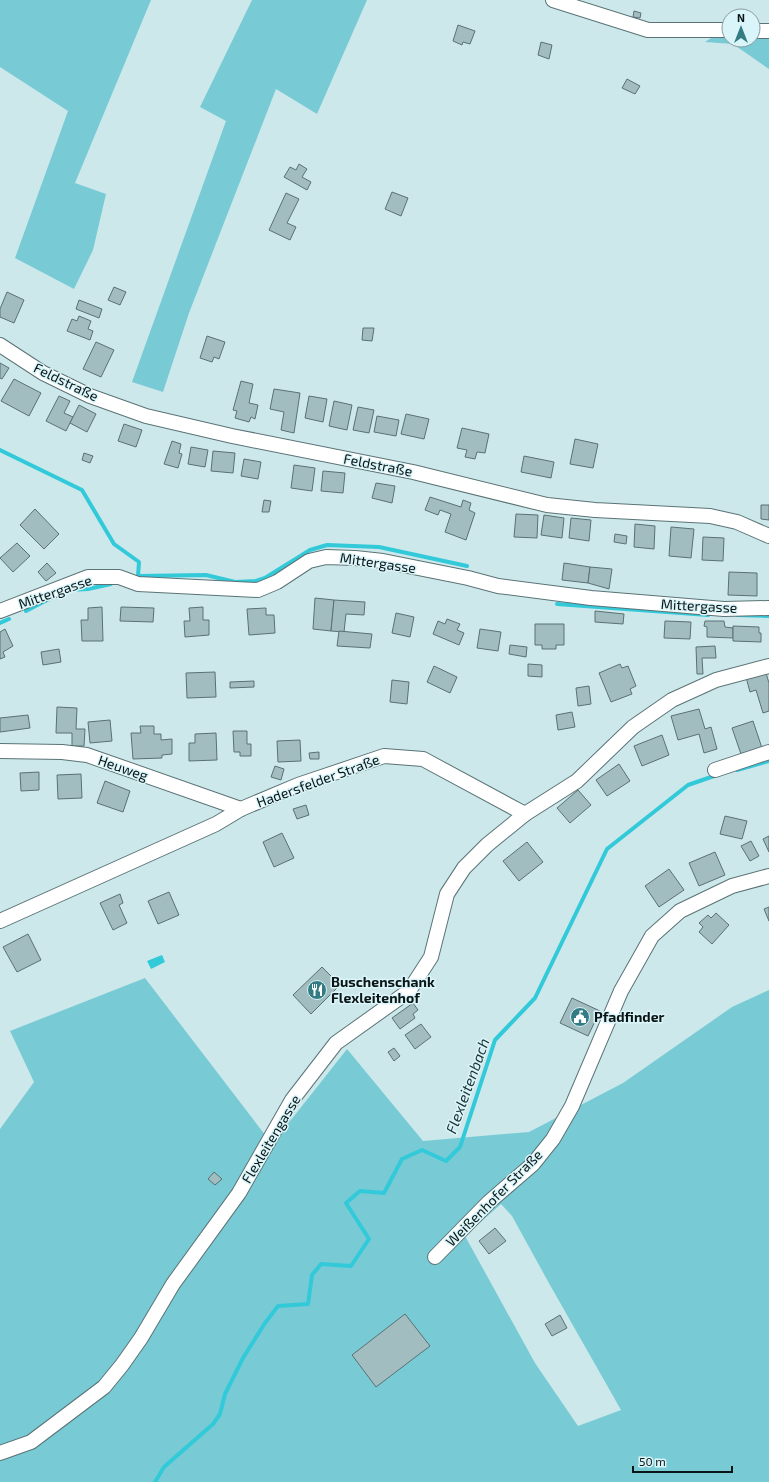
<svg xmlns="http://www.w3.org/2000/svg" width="769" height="1482" font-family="'Exo 2',sans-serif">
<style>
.green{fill:#78cbd5;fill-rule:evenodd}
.water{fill:#32c9d9}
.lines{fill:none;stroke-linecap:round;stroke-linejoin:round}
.stream{stroke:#32c9d9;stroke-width:4}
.building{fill:#a2bdc0;stroke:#597174}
.minor-casing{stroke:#5a7376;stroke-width:16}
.minor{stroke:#fff;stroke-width:14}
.labels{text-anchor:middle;stroke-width:3;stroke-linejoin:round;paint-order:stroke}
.street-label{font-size:14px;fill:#0b1516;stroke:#daf5f9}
.poi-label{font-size:14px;font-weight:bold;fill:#0b1516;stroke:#daf5f9;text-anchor:start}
.water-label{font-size:15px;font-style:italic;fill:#1b3235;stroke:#daf5f9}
</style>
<rect width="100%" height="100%" fill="#cde8eb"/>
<!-- green -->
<g class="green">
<polygon points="0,0 151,0 75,183 106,194 93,250 74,289 15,258 68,111 0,67"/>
<polygon points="252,0 367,0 317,114 276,89 189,313 163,392 132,382 226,121 200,107"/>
<polygon points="717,34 729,34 729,40 753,40 753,36 769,36 769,69 733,44 705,42"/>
<path d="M145,978L272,1144L347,1049L423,1141L529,1132L623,1083L732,1007L769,990V1482H0V1129L34,1082L10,1031ZM501,1204L512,1216L550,1285L621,1410L578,1426L535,1363L465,1236Z"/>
</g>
<!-- water -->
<polygon class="water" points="162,955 165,962 151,969 147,961"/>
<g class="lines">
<!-- stream -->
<g class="stream">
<polyline points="0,450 82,490 114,544 139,562 138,576 206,575 235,582 256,581 265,578 310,550 327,545 379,547 467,566"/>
<polyline points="69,590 88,589 111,584"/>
<polyline points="557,604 708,615"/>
<polyline points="26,611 49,599"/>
<polyline points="737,615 769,616"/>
<polyline points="0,623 9,619"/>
<polyline points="737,770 769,761"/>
<polyline points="155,1482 164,1467 213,1424 220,1414 225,1394 243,1358 265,1323 278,1306 308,1304 312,1275 321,1264 351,1266 369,1239 346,1203 360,1191 384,1193 402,1159 422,1150 446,1161 460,1147 495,1040 535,998 607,849 688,785 717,775"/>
</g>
</g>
<!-- building -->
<g class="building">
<polygon points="634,11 641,13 640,18 633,17"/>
<polygon points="458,25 475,31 470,44 463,42 462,45 453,41"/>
<polygon points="541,42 552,45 549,59 538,55"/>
<polygon points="627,79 640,86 635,94 622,88"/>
<polygon points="299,164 307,169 302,177 311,182 307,190 284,177 290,167 296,170"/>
<polygon points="392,192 408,198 401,216 385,209"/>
<polygon points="286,193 299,199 287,223 296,227 290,240 269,230"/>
<polygon points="114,287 126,292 120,305 108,300"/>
<polygon points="7,292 24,300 14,323 0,317 0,309"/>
<polygon points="79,300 102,309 99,318 76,309"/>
<polygon points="79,316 91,321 88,329 93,331 90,340 67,331 72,319 77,321"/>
<polygon points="363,328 374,328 372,341 362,340"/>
<polygon points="207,336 225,342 219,359 214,357 212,362 200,358"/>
<polygon points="96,342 114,350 101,377 83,369"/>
<polygon points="0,363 9,368 2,379 0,378"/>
<polygon points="14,379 41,393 29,416 1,401"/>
<polygon points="241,381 253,384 249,403 258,405 255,419 251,417 249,422 235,418 237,411 233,410"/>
<polygon points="274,389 300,393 294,433 281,430 284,412 270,409"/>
<polygon points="59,396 70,401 64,413 73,417 66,431 46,421"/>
<polygon points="309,396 327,399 323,422 305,418"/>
<polygon points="334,401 352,405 347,430 329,426"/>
<polygon points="79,405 96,414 87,432 70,423"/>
<polygon points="358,407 374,410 369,433 353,430"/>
<polygon points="406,414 429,419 424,439 401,434"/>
<polygon points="377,416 399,420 396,436 374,432"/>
<polygon points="124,424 142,430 136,447 118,441"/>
<polygon points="462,428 489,434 485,453 477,452 475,459 465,457 467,450 457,448"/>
<polygon points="575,439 598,444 593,468 570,464"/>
<polygon points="172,441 181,444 179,453 182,454 178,468 164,464"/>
<polygon points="191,447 208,450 205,467 188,464"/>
<polygon points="213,451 235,453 233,473 211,471"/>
<polygon points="84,453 93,456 90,463 82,460"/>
<polygon points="524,456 554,462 551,478 521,472"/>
<polygon points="244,459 261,462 258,479 241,476"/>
<polygon points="294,465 315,468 312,491 291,488"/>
<polygon points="323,471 345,473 343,493 321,491"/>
<polygon points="376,483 395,486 392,503 372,498"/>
<polygon points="430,497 461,507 463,500 471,503 469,510 475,513 466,540 445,532 451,514 440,510 438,515 425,510"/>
<polygon points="264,500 271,501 269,512 262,512"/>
<polygon points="761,505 769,505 769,520 761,519"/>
<polygon points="35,509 59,534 44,549 20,525"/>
<polygon points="516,514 538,515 537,538 514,537"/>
<polygon points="544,515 564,518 562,538 541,535"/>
<polygon points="571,518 591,520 589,541 569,538"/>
<polygon points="635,524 655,526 654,549 634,547"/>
<polygon points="671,527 694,529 691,558 669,556"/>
<polygon points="615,534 627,536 626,544 614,542"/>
<polygon points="703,537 724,538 723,561 702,560"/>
<polygon points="17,543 30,556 13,572 0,558"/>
<polygon points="47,563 56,573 46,581 38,572"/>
<polygon points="564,563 590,567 588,583 562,580"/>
<polygon points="590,567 612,569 609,589 588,583"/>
<polygon points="729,572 757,573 757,596 728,595"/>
<polygon points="315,598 334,600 331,631 313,629"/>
<polygon points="334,600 365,602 364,615 346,614 344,632 331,631"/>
<polygon points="102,607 103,641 82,641 81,620 88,620 88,608"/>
<polygon points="121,607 154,608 153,622 120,621"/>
<polygon points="203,607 203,620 209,620 209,635 185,637 184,621 190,621 189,608"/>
<polygon points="266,608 266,615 274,615 275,633 249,635 247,609"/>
<polygon points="595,611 624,614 623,624 595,622"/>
<polygon points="396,613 414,617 410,637 392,633"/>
<polygon points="447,619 460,624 457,630 464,633 459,645 433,634 438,621 445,624"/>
<polygon points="665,621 691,622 690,639 664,638"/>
<polygon points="705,621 724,621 725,627 733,628 733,638 707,637 707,627 704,626"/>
<polygon points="535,624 564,624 564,645 556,645 556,649 542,649 542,645 535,645"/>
<polygon points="733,626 759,627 759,633 761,633 761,642 733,641"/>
<polygon points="5,629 13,646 3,652 5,657 0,659 0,632"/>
<polygon points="480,629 501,632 498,651 477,648"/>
<polygon points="339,631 372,634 370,648 337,646"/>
<polygon points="510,645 527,647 526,657 509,654"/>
<polygon points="715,646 716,658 702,658 703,674 697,674 696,647"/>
<polygon points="59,649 61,662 43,665 41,652"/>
<polygon points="528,664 542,665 542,677 528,676"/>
<polygon points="620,664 622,668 628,666 636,686 630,689 632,694 611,702 599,673"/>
<polygon points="434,666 457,677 450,693 427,682"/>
<polygon points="215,672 216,697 187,698 186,673"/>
<polygon points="766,673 769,683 769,711 763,713 756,690 750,692 746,677"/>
<polygon points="392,680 409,682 407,704 390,702"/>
<polygon points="254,681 254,687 230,688 230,682"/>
<polygon points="589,686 591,704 578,706 576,688"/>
<polygon points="57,707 77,708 76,729 85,729 84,746 72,746 72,733 56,733"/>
<polygon points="699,709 705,729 711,727 717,749 704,753 699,734 678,740 671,716"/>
<polygon points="572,712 575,727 558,730 556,715"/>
<polygon points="28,715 30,728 0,732 0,718"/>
<polygon points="110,720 112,741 90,743 88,722"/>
<polygon points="753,721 762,748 741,754 732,728"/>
<polygon points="140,726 154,726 154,734 161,734 161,740 172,739 172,754 162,755 162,758 133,759 131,733 141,733"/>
<polygon points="233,731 247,731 247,744 251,744 251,756 240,756 240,752 234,752"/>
<polygon points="216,733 217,760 189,761 189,743 195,743 195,734"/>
<polygon points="662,735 669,755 642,766 634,746"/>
<polygon points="300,740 301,761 278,762 277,741"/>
<polygon points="319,752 319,759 310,759 309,753"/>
<polygon points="619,764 630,781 607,796 596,780"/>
<polygon points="275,766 284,769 281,780 271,777"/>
<polygon points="39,772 39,790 21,791 20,773"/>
<polygon points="81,774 82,798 58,799 57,775"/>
<polygon points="105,781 130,791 123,812 97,803"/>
<polygon points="578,790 591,805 570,823 557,808"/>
<polygon points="306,805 309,815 297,819 293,809"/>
<polygon points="725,816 747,821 742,839 720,834"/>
<polygon points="282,833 294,858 274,867 263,842"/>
<polygon points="769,836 769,852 763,839"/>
<polygon points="751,841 759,856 750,861 741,846"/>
<polygon points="527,842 543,862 519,881 503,861"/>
<polygon points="715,852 725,875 699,886 689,863"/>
<polygon points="669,869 684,890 659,907 645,886"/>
<polygon points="169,892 179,915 158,924 148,901"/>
<polygon points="120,894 123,903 119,905 127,923 113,930 100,903"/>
<polygon points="769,907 769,921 764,909"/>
<polygon points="716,913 729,925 712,944 699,932 703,927 699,923 708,915 711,918"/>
<polygon points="28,934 41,960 17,972 3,947"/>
<polygon points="322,967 340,985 311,1014 293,995"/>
<polygon points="572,998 600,1011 588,1036 560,1023"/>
<polygon points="413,1003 418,1010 413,1014 415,1018 400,1029 392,1018"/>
<polygon points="421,1024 431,1037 415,1049 405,1035"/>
<polygon points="394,1048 400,1056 394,1061 388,1052"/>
<polygon points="214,1172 222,1179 215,1185 208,1179"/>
<polygon points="495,1228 506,1241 489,1254 479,1241"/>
<polygon points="405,1314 430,1346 376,1387 352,1355"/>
<polygon points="560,1315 567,1328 552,1336 545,1324"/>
</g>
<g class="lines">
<!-- minor casing -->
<g class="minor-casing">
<g id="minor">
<polyline points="553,0 648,30 729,30"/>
<polyline points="753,31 769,31"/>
<polyline points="0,345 43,373 90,396 146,416 232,436 413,472 547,505 595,510 710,516 737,522 769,536"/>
<polyline points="0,611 88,577 119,577 138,584 258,590 277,582 309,561 326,557 355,558 383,561 468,578 498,586 591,598 724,609 769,608"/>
<polyline points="0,751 62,752 87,755 241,809"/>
<polyline points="715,770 769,752"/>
<polyline points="0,921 216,824 241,809 298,785 384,756 423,759 525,814 577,781 633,727 672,700 716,680 769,666"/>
<polyline points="435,1257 489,1202 533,1164 553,1139 572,1106 621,991 652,936 680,911 732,886 769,876"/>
<polyline points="0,1453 31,1442 104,1387 122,1365 141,1338 173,1284 239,1193 292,1100 336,1043 409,991 431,957 447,894 464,868 487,845 525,814"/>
</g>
</g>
<!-- minor -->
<use href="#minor" class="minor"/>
</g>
<!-- icons -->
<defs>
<g id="restaurant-disc" transform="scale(1)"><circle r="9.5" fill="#347c84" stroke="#daf5f9"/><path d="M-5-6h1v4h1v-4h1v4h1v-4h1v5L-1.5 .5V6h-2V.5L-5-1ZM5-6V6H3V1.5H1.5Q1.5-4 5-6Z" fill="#fff"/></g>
<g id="civic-disc" transform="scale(1)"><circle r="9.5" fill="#347c84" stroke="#daf5f9"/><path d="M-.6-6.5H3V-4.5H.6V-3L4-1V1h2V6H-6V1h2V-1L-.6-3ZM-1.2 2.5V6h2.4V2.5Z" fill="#fff"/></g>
</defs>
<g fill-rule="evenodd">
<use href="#restaurant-disc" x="317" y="990"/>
<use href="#civic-disc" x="580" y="1017"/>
</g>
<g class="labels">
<!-- street labels -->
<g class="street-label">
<text transform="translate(66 382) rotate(26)" y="5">Feldstraße</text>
<text transform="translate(378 465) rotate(11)" y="5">Feldstraße</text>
<text transform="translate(378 563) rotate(8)" y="5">Mittergasse</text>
<text transform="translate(55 592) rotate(-19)" y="5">Mittergasse</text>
<text transform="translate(699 606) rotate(3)" y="5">Mittergasse</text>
<text transform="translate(123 768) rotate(19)" y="5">Heuweg</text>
<text transform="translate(318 781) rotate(-20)" y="5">Hadersfelder Straße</text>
<text transform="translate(271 1139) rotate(-59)" y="5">Flexleitengasse</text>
<text transform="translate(494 1198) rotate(-45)" y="5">Weißenhofer Straße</text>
</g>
<!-- poi labels -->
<g class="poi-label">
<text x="331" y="987">Buschenschank<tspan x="331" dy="16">Flexleitenhof</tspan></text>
<text x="594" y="1022">Pfadfinder</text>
</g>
<!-- water labels -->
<g class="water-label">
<text transform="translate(468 1086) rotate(-70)" y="5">Flexleitenbach</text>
</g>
</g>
<!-- north arrow -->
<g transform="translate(741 28)"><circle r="19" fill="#daf5f9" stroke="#879b9e"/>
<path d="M0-3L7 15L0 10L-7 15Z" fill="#347c84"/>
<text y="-6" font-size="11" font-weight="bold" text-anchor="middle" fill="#0b1516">N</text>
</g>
<!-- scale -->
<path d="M633 1466v6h99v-6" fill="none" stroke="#0b1516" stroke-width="2"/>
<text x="639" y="1466" font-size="12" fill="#0b1516" stroke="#daf5f9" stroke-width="3" paint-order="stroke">50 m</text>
</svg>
